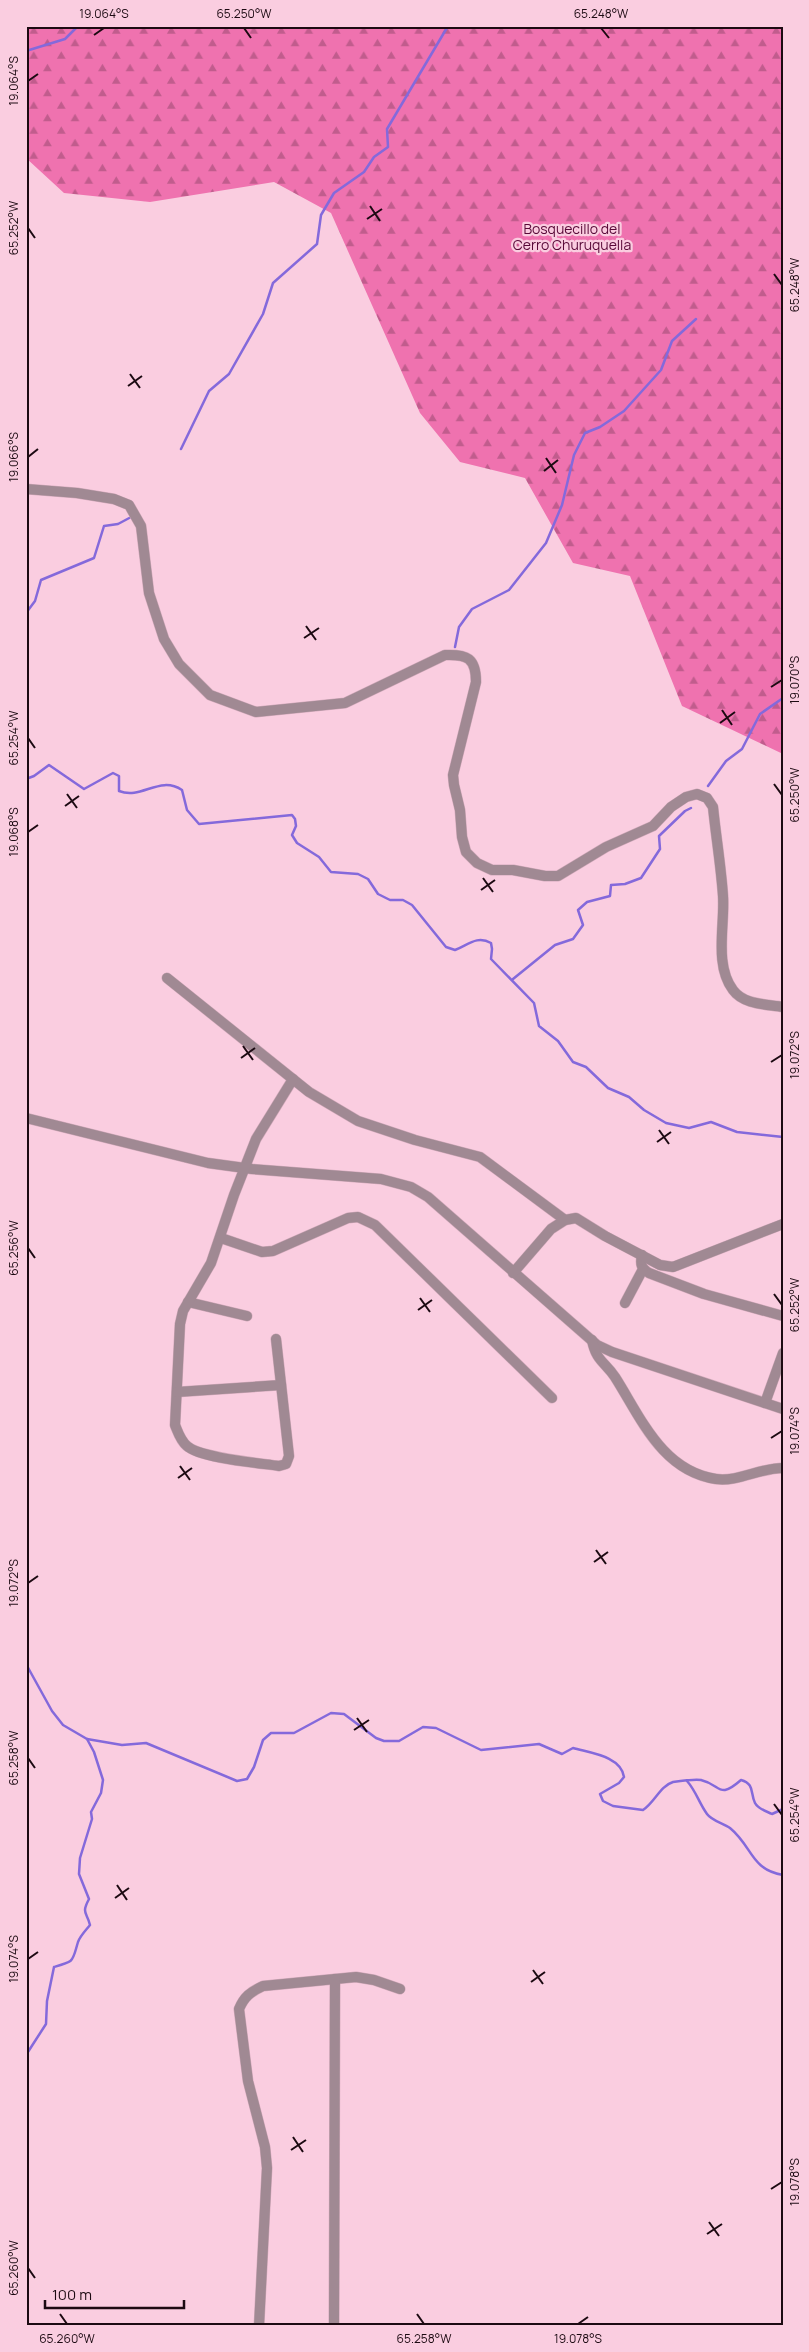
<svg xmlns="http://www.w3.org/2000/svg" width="809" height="2352" font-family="Manrope,sans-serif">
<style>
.forest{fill:url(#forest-firs)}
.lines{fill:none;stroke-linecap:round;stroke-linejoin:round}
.stream{stroke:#8469db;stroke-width:2.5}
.minor-casing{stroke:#d2aabb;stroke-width:11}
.minor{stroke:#a08993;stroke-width:10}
.ticks{fill:none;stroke:#1c0a12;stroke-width:2}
.labels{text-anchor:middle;stroke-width:4.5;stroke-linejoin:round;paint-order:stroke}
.park-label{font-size:14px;fill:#580837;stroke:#facde0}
.neatline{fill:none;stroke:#1c0a12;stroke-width:2}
.ticks-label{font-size:12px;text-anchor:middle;fill:#1c0a12}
</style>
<defs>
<pattern id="forest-firs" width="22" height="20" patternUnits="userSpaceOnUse" patternTransform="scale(1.25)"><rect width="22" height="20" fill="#ef72af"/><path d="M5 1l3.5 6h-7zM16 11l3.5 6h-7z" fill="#c15c8d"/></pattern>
</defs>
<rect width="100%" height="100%" fill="#facde0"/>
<!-- forest -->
<polygon class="forest" points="26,26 783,26 783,754 682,706 630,576 573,563 525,478 460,462 420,413 331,213 274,182 150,202 64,193 26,158"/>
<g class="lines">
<!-- stream -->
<g class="stream">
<polyline points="26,51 65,39 78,26"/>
<polyline points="181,449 209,391 229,374 263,314 273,283 317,244 321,215 334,193 364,172 374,157 388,147 387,129 448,26"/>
<polyline points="26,613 35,601 41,580 94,558 104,526 118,524 133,516"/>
<polyline points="455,647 459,627 472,609 509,590 546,543 562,505 574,455 585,433 600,427 624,411 661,370 672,341 696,319"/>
<path d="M26,779L34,776L49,765L84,789L113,773L119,776V791C142,800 159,775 182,790L187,810L199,824L292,815L295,819L296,826L292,835L297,843L319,857L331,872L358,874L368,879L378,894L390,900H403L412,905L446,947L455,950C468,945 477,935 491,943L492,949L491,959L534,1003L539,1026L558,1041L573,1062L586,1067L608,1088L629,1097L644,1110L666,1123L689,1128L711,1122L737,1132L783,1137"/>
<polyline points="708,786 726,761 742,749 760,714 783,698"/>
<polyline points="513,979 555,945 573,939 583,925 578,910 587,902 610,896 611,885 625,884 641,878 660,849 659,836 685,811 691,808"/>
<path d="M26,1664L52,1711L63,1725L87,1739L122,1745L146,1743L237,1781L247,1779L254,1767L263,1740L271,1733H294L331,1713L344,1714L376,1738L384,1741H399L423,1727L436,1728L481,1750L539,1744L562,1754L573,1748C590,1753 621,1756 624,1777L619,1783L600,1794L603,1801L613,1806L643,1810C655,1802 660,1786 673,1782C680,1781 694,1779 701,1780C722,1785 718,1800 741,1780C755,1784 750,1793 755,1803C758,1809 766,1811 772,1814L783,1809"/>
<path d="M687,1781C696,1791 699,1803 707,1814C712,1821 723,1823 730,1828C753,1847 750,1869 783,1875"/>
<path d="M26,2055L46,2024L47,2001L54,1967C75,1961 72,1962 78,1942C80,1936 86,1930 90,1925C87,1912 81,1914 89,1899L79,1874L80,1858L92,1819L91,1812L101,1793L103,1780L94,1752L87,1739"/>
</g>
<!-- minor casing -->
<g class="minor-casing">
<g id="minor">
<path d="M26,489L77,493L114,499L129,505L141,526L149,593L164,639L179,664L210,695L256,712L345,703L445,655C467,654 476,658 476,682L453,775L454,785L460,810L462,837L466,852L477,863L492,870H513L545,876H558L606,847L653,826L671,807L686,797L697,794L707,798L713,807C716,837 721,866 723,896C725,925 714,965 733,990C744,1005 766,1004 783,1007"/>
<polyline points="167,978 309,1092 358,1121 415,1140 480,1157 565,1220"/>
<polyline points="26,1118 208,1163 252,1169 381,1179 411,1187 428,1197 597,1345 612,1352 783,1409"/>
<polyline points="221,1238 262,1252 273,1251 348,1218 358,1217 375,1225 552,1398"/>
<path d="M642,1255C640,1264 641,1268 649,1273L704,1294L783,1316"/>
<polyline points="513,1273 551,1229 565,1220 576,1218 605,1236 660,1265 673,1267 783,1224"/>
<polyline points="188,1302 247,1316"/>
<polyline points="625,1303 643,1269"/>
<path d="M276,1339L289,1456L286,1464L279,1466C259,1463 200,1458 187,1446C180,1440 178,1432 175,1425L180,1324L183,1311L211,1263L234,1195L256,1139L293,1079"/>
<path d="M592,1340C596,1361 605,1362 615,1377C641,1418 662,1471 716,1479C738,1482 760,1468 783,1468"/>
<polyline points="177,1392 281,1385"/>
<polyline points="765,1403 783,1353"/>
<path d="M259,2326L267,2168L265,2147L248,2081L239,2009C244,1997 250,1992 263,1986L356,1977L374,1980L400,1989"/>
<polyline points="334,2326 335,1979"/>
</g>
</g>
<!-- minor -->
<use href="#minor" class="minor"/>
</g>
<!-- ticks -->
<path class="ticks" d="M244,28L251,38M601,28L609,38M94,35L104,28M28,81L38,74M370,206L380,221M367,219L382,209M28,228L35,238M774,274L782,285M130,374L140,388M128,386L142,376M28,457L38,449M546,458L556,473M544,471L558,460M306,626L316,640M304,638L319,628M771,687L782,680M722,710L732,725M720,723L735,712M28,738L35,748M774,784L782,795M67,794L77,808M65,806L79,796M28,832L38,825M483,878L493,892M481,890L495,880M243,1046L253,1060M241,1058L255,1048M771,1062L782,1055M659,1130L669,1144M657,1142L671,1132M28,1248L35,1258M774,1294L782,1305M420,1298L430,1312M418,1310L432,1300M771,1438L782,1431M180,1466L190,1480M178,1478L192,1468M596,1550L606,1564M594,1562L608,1552M28,1583L38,1576M357,1718L367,1732M354,1730L369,1720M28,1758L35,1768M774,1804L782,1815M117,1885L127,1900M115,1898L129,1888M28,1959L38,1952M533,1970L543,1984M531,1982L545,1972M293,2137L303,2152M291,2150L306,2140M771,2189L782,2182M709,2222L719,2236M707,2234L722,2224M28,2268L35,2278M60,2314L67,2324M417,2314L424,2324M578,2324L588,2317"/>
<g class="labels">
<!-- park labels -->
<g class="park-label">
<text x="572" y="234">Bosquecillo del<tspan x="572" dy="16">Cerro Churuquella</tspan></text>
</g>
</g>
<!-- border -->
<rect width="809" height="2352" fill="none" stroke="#facde0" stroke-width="55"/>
<!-- scale -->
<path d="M45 2300v8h139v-8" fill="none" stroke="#1c0a12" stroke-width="2.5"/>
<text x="52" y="2300" font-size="15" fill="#1c0a12" stroke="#facde0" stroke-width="4" paint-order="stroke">100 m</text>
<rect x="28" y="28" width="754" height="2296" class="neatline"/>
<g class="ticks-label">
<text x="104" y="18">19.064°S</text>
<text x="244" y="18">65.250°W</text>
<text x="601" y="18">65.248°W</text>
<text transform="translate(14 81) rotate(-90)" y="4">19.064°S</text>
<text transform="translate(14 228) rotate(-90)" y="4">65.252°W</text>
<text transform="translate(795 285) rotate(-90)" y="4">65.248°W</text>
<text transform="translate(14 457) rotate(-90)" y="4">19.066°S</text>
<text transform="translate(795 680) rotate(-90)" y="4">19.070°S</text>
<text transform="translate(14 738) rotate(-90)" y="4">65.254°W</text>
<text transform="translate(795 795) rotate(-90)" y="4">65.250°W</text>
<text transform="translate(14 832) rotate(-90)" y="4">19.068°S</text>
<text transform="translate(795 1055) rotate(-90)" y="4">19.072°S</text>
<text transform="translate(14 1248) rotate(-90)" y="4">65.256°W</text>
<text transform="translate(795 1305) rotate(-90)" y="4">65.252°W</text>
<text transform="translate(795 1431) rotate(-90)" y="4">19.074°S</text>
<text transform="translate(14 1583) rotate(-90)" y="4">19.072°S</text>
<text transform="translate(14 1758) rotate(-90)" y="4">65.258°W</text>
<text transform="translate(795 1815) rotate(-90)" y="4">65.254°W</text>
<text transform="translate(14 1959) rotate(-90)" y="4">19.074°S</text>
<text transform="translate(795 2182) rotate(-90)" y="4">19.078°S</text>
<text transform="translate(14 2268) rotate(-90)" y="4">65.260°W</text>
<text x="67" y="2343">65.260°W</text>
<text x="424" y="2343">65.258°W</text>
<text x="578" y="2343">19.078°S</text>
</g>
</svg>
